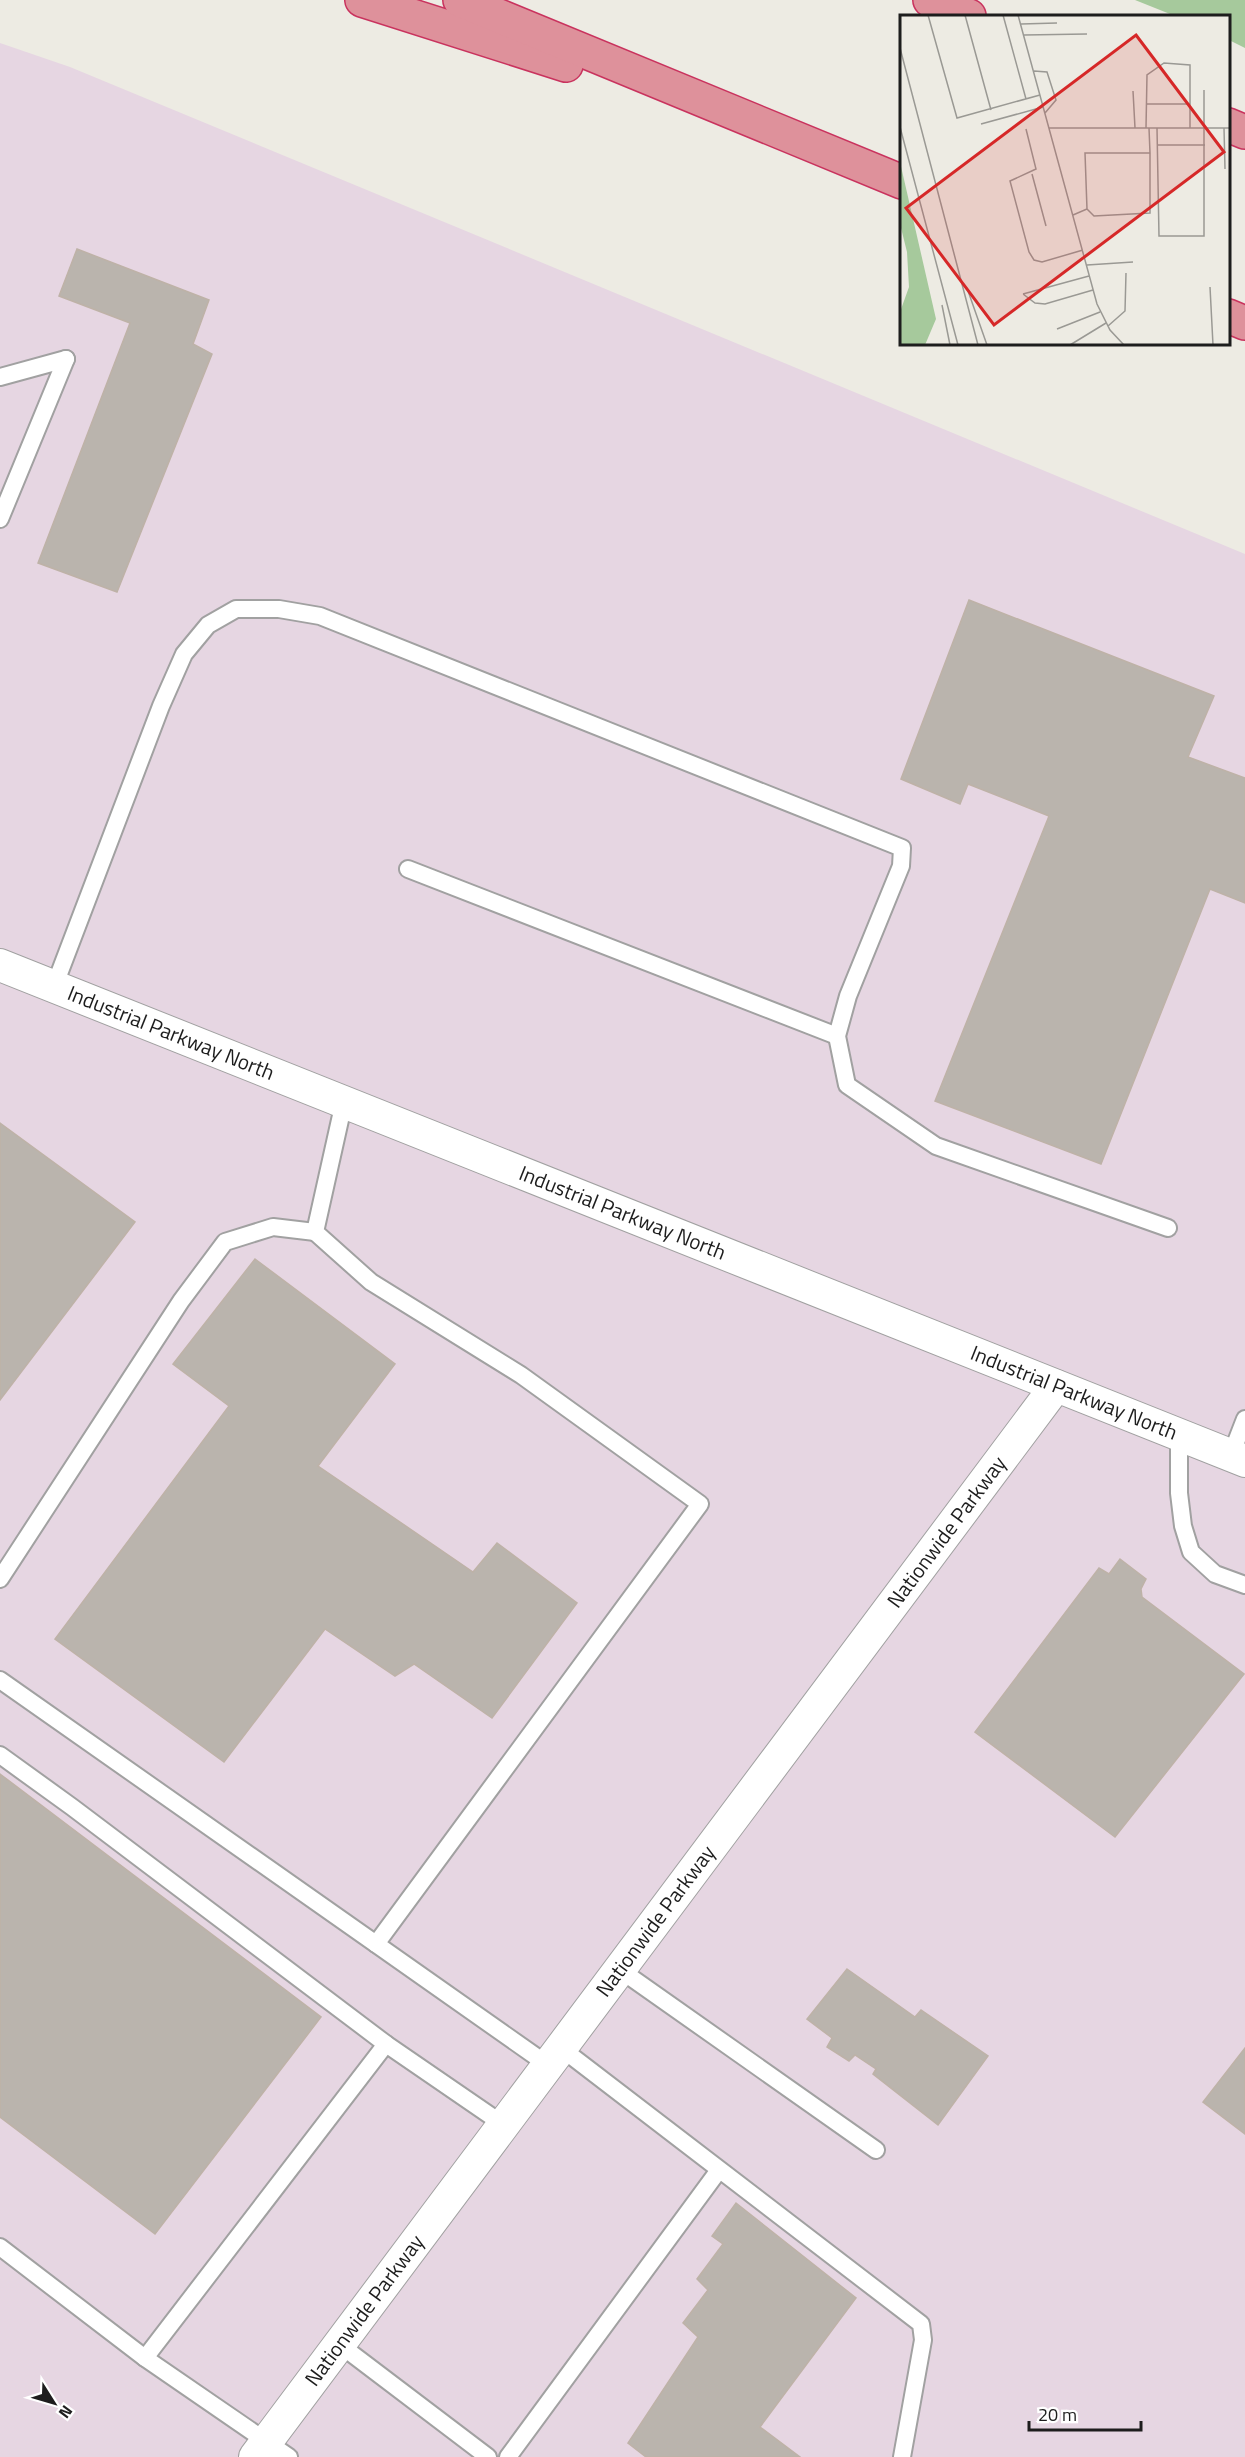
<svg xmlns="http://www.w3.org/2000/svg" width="1245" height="2457" font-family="'Titillium Web',sans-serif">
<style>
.industrial{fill:#e6d6e2}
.forest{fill:#a6c99c}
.building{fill:#bab4ad;stroke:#beb2a7;stroke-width:1.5}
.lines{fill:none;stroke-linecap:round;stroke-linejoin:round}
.lane-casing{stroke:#a1a1a1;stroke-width:20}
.street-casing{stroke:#a1a1a1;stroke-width:34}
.highway-casing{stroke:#c9335e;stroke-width:36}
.lane{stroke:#fff;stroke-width:16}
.street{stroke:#fff;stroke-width:32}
.highway{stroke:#de919b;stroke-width:33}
.labels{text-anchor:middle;stroke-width:5;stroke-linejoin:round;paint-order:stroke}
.street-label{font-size:21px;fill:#1d1d1d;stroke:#fff}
.inset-road{fill:none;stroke:#9a9994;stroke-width:1.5}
.view{fill:#d62828;fill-opacity:0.15;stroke:#d62828;stroke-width:3}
.inset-edge{fill:none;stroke:#1d1d1d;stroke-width:3}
</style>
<rect width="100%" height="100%" fill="#edebe3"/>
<!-- industrial -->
<polygon class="industrial" points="0,43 70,67 1245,554 1245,2457 0,2457"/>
<!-- forest -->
<polygon class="forest" points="1135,0 1245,0 1245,48 1229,40 1228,16 1175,16"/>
<!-- building -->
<g class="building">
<polygon points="77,249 209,300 193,344 212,354 117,592 38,563 130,323 59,296"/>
<polygon points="969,600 1214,696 1188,757 1245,778 1245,903 1210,889 1101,1164 935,1101 1049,816 968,784 960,804 901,779"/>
<polygon points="0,1123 135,1222 0,1400"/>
<polygon points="255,1259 395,1364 318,1466 473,1572 497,1543 577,1603 492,1718 414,1664 395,1676 325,1629 224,1762 55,1639 229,1406 173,1364"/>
<polygon points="1120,1559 1146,1579 1141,1589 1142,1597 1244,1674 1115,1837 975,1732 1099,1568 1109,1574"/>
<polygon points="0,1774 321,2017 155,2234 0,2117"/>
<polygon points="847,1969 915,2017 921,2010 988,2056 938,2125 873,2074 876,2069 855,2055 849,2061 827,2047 832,2038 807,2019"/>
<polygon points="1245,2048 1245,2134 1203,2102"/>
<polygon points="736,2203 856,2298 760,2427 800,2457 646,2457 628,2443 698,2337 683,2323 708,2290 697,2279 723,2244 712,2236"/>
</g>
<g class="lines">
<!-- lane casing -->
<g class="lane-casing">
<g id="lane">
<polyline points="0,377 66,359"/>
<polyline points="0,519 66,359"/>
<polyline points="408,869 837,1036"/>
<polyline points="54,987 161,706 184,654 208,625 236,609 279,609 320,616 902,848 901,866 848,996 837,1036 847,1085 936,1146 1168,1228"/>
<polyline points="344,1102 315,1232 371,1282 521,1375 700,1504 376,1944 548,2065"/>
<polyline points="1179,1435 1179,1493 1183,1526 1191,1552 1215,1574 1245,1585"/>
<polyline points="1231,1455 1245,1419"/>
<polyline points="0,1579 181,1301 225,1242 273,1227 315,1232"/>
<polyline points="0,1680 376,1944"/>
<polyline points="0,1755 72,1807 386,2044 504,2125"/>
<polyline points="619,1969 876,2150"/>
<polyline points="561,2048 921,2324 923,2340 902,2457"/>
<polyline points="0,2247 145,2358 289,2457"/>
<polyline points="339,2344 488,2457"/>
<polyline points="145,2358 386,2044"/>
<polyline points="508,2457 719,2170"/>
</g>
</g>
<!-- street casing -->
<g class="street-casing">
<g id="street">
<path id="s1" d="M0,965L1245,1461"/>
<path id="s2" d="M255,2457L1056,1386"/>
</g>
</g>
<!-- highway casing -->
<g class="highway-casing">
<g id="highway">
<polyline points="362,0 566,65"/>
<polyline points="460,0 902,182"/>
<polyline points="930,0 969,16"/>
<polyline points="1228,125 1245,132"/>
<polyline points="1228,316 1245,323"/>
</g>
</g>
<!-- lane -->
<use href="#lane" class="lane"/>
<!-- street -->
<use href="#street" class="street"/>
<!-- highway -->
<use href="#highway" class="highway"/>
</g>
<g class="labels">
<!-- street labels -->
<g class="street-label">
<text dy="7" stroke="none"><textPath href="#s1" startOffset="184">Industrial Parkway North</textPath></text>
<text dy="7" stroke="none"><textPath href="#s1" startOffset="670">Industrial Parkway North</textPath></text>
<text dy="7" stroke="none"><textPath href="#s1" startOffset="1156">Industrial Parkway North</textPath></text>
<text dy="7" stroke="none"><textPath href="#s2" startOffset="1155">Nationwide Parkway</textPath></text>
<text dy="7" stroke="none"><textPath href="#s2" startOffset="669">Nationwide Parkway</textPath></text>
<text dy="7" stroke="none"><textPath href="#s2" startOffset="183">Nationwide Parkway</textPath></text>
</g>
</g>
<!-- overview -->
<g transform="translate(900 15)">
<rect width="330" height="330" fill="#edebe3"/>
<path d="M0,147L36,304L25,330H0V297L9,272L7,237L0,209Z" fill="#a6c99c"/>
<path class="inset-road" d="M28,0L57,103L140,80M65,0L91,95M103,0L126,84M118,0L197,289L210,315L224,330M121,9L157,8M124,20L187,19M0,33L78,330M134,56L147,57L156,85L145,98M233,76L235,113M246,89H290M81,109L143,92M0,112L58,330M149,113H330M246,113L247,60L264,48L290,50V113M257,113L259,221H304V75M324,113L325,154M126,114L136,154L110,166L129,237L134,245L142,247L183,235M258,130H305M132,159L146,211M187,194L194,201L250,198V138M173,200L187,194L185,138H250L249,113M187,250L233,247M310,272L313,330M67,273L87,330M123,279L135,288L145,289L193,275M123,279L189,261M42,290L50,330M208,311L225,296L226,258M157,314L200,297M170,330L206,308"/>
<path class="view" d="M236,20L324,137L94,310L6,193Z"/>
<rect width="330" height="330" class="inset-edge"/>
</g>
<!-- north arrow -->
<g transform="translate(54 2403) rotate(127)" stroke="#ffffff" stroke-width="4.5" paint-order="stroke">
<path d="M0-4.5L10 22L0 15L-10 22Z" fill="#1d1d1d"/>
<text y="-9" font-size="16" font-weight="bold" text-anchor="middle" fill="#1d1d1d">N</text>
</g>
<!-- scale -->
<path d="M1029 2421v9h112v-9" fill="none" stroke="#1d1d1d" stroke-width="3"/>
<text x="1038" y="2421" font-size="18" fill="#1d1d1d" stroke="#ffffff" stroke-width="4.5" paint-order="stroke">20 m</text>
</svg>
